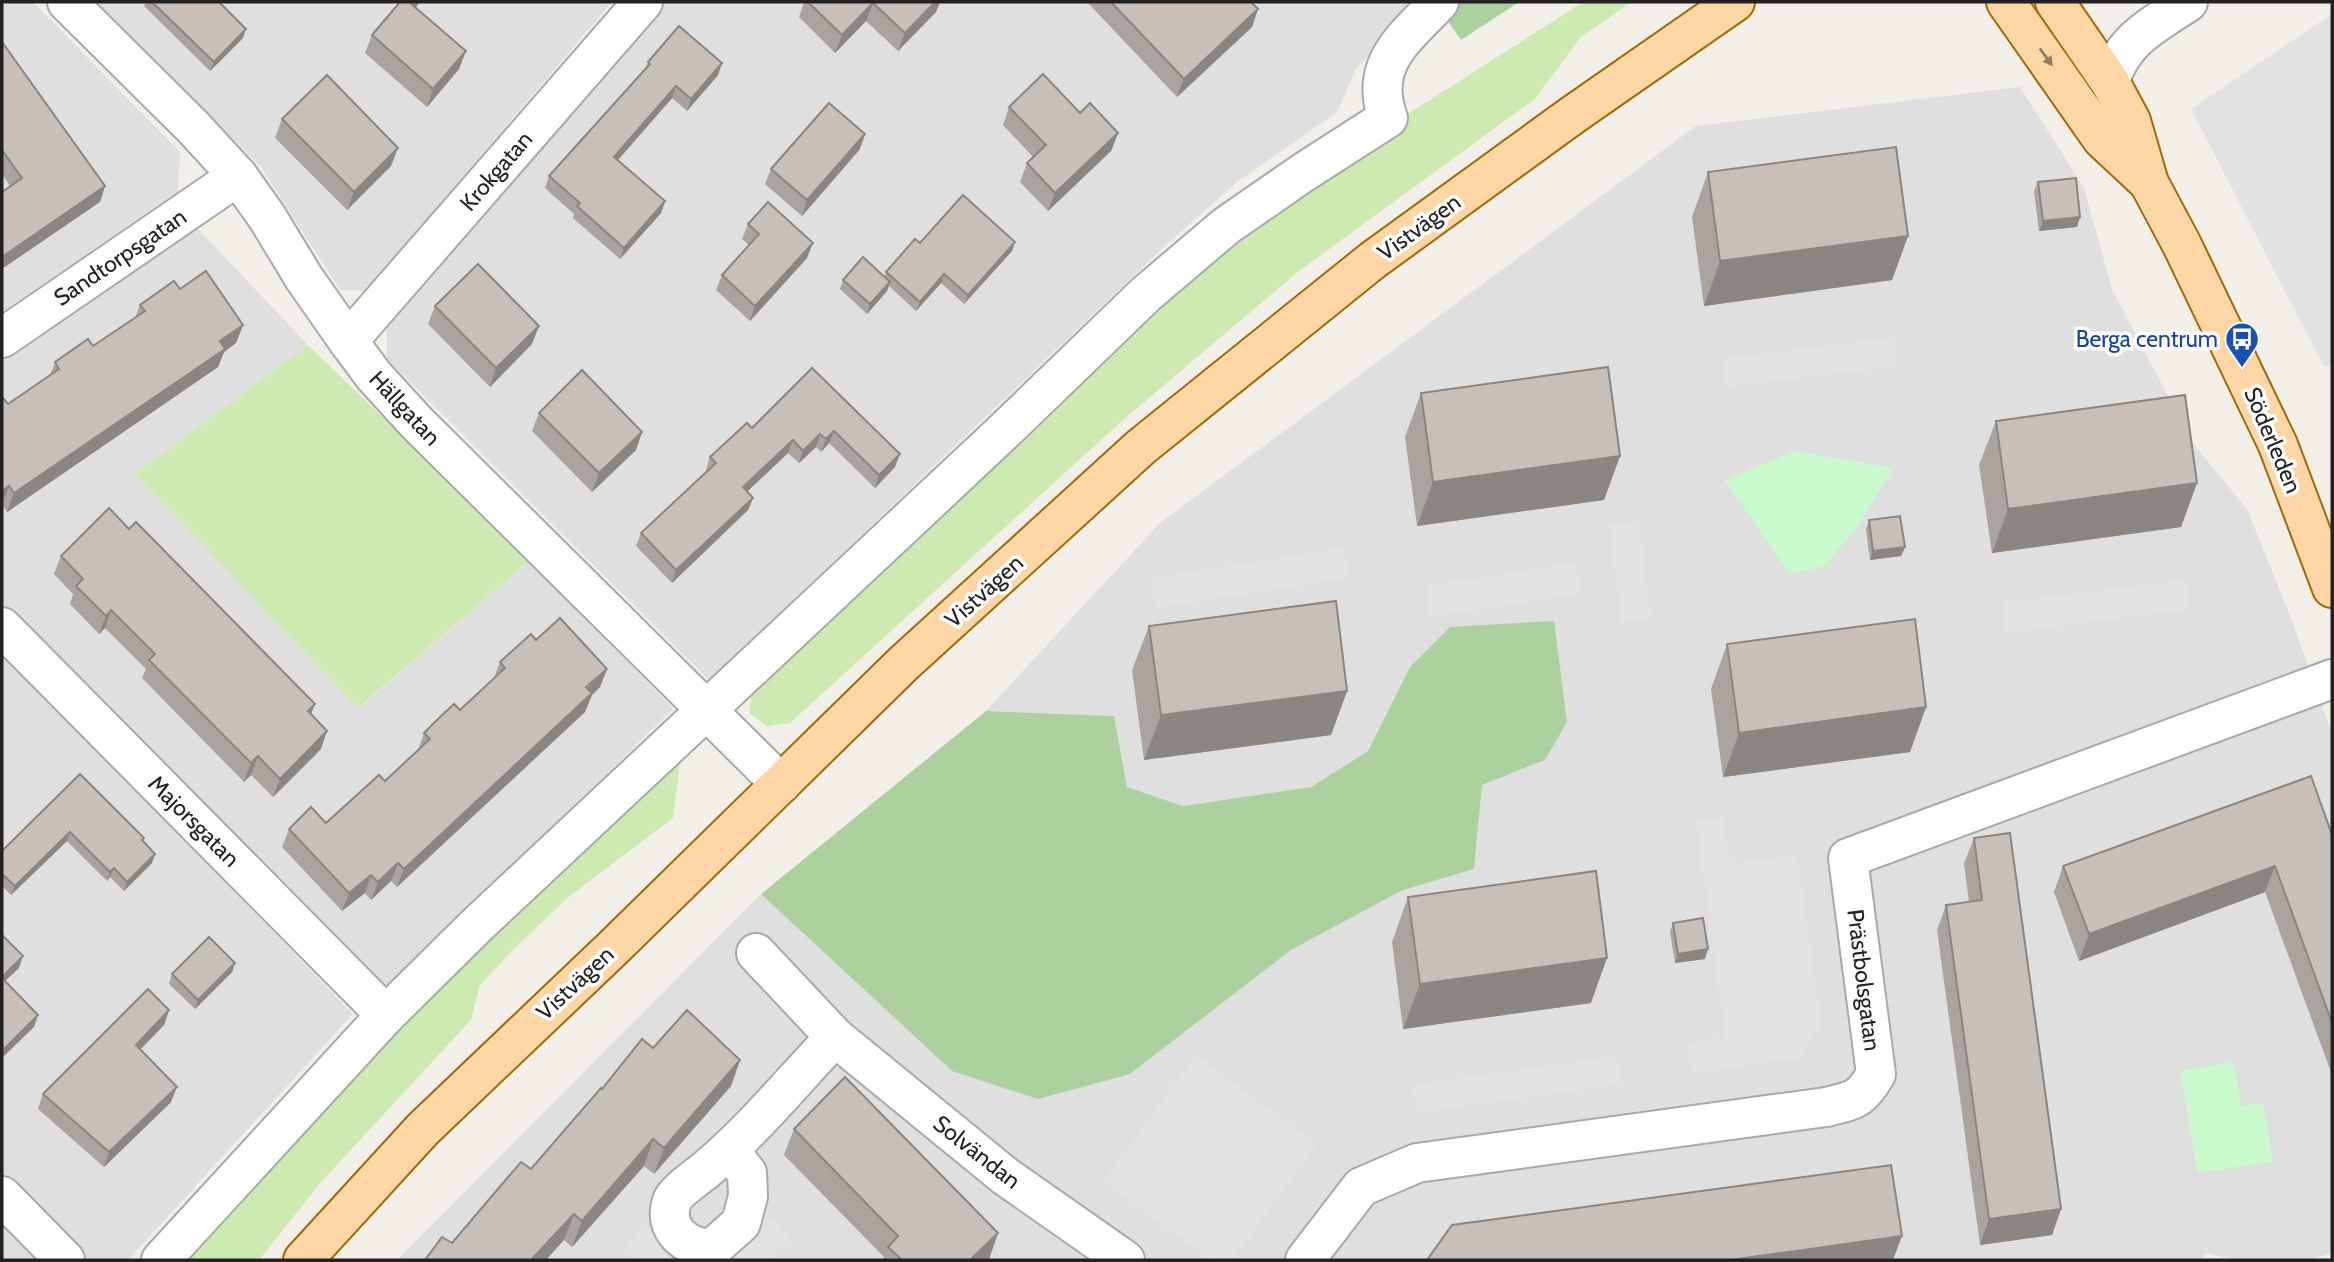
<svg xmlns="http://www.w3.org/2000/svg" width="2334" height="1262" font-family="Cabin,sans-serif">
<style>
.residential{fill:#e0dfdf}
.grass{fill:#cdebb0}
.forest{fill:#add19e}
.park{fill:#c8facc}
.parking{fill:#e2e2e2}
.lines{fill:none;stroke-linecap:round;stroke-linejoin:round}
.minor-casing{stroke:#a9a9a9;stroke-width:42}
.major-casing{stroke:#a06b00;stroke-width:42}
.minor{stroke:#fff;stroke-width:38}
.major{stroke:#fcd6a4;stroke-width:38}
.wall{fill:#aba49e}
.shaded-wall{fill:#8b8681}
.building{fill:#c7bfb8;stroke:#8b8681;stroke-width:2}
.oneway{fill:#8f7c63}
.labels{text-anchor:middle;stroke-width:7;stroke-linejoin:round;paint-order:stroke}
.street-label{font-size:23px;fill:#222;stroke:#fff}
.transit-label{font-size:23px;fill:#164399;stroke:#fff;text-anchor:end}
</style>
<rect width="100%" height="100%" fill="#f2efe9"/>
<!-- residential -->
<g class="residential">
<polygon points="2,2 33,2 180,152 178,191 2,312"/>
<polygon points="97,2 612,2 365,291 340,290 261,167"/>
<polygon points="661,2 1418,2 1356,69 1337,112 1237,182 1165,246 709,680 387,359 387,322"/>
<polygon points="2020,87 2084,188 2112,289 2192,442 2247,509 2294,626 2332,734 2332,1253 2310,1260 2236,1260 2206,1253 2201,1260 397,1260 761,894 952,1071 1130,1074 1291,950 1403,890 1474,869 1482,785 1545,760 1410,667 1368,751 1311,787 1183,806 1127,787 1113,716 986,711 1160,523 1696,126"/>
<polygon points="195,226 308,345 135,474 359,708 530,560 673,709 384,993 2,602 2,361"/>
<polygon points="2,652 353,1014 128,1260 87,1260 2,1174"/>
<polygon points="2,1222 40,1260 2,1260"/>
</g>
<!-- grass -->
<g class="grass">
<polygon points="1583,2 1632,2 1581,37 1535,99 1299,271 1123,420 790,723 767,726 749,713 753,685 1220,244 1353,149"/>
<polygon points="308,345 530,560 358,708 135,474"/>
<polygon points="680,762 673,818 566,899 514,949 480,985 471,1020 322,1181 259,1260 181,1260 410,1014 616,816"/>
</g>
<!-- forest -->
<g class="forest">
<polygon points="1450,2 1519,2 1461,40 1441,11"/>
<polygon points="1554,621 1567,722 1545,760 1482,785 1474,869 1403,890 1291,950 1130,1074 1038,1099 952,1071 761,894 986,711 1114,716 1127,787 1183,806 1311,787 1368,751 1410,667 1450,627"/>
</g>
<!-- park -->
<g class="park">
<polygon points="1794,451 1893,468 1857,527 1825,566 1789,574 1725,480"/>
<polygon points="2233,1062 2241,1106 2263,1103 2273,1161 2198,1173 2181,1071"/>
</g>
<!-- parking -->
<g class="parking">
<polygon points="2332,14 2332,363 2324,367 2191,109"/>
<polygon points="1895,337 1898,366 1724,387 1721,359"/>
<polygon points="1638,521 1651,618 1622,622 1609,525"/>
<polygon points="1344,548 1349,578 1155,608 1151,578"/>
<polygon points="1575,563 1580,594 1431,617 1426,586"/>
<polygon points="2185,580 2189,609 2006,633 2002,603"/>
<polygon points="1724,817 1730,864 1797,855 1821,1023 1799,1058 1691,1074 1687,1043 1725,1037 1696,821"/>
<polygon points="1196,1055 1317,1145 1232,1260 1211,1260 1103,1181"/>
<polygon points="1617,1056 1620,1084 1416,1113 1413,1085"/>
<polygon points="772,1219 791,1239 768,1260 728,1260"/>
<polygon points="646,1227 680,1260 639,1260 625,1247"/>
</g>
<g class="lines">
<!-- minor casing -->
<g class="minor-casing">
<g id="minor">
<polyline points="67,2 193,127 238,176 267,217 304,278 348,341 374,376 417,423 781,784"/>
<path d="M2110,82C2122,39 2154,25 2188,2"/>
<polyline points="2,338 238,176"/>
<polyline points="348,341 643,2"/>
<polyline points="2,627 386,1015"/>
<polyline points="756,953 835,1037 1005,1176 1125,1260"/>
<path d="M729,1150L747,1173L748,1196L741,1223L712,1249C686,1248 662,1229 672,1201C676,1191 699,1176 708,1168C754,1129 793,1081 835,1037"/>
<polyline points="2,1196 65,1260"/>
<path d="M161,1260L386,1015L476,926L1002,433L1146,294L1226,226L1304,172L1388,118C1368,64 1405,38 1439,2"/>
<path d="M1305,1260L1361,1187L1417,1163L1826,1107C1855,1100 1861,1100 1876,1074L1848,858L2332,679"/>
</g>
</g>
<!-- major casing -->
<g class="major-casing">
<g id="major">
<polyline points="2006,2 2102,139 2149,183"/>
<polyline points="2055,2 2110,82 2131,121 2149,183 2182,245 2278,445 2332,588"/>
<polyline points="303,1260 423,1129 613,948 904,663 1141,447 1373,260 1574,114 1735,2"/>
</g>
</g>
<!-- minor -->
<use href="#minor" class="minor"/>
<!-- major -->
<use href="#major" class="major"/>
</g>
<!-- wall -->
<g class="wall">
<polygon points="146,2 219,2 243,38 210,71 144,6"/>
<polygon points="395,2 420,2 416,7 459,69 427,107 365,53 372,35 398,4"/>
<polygon points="804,2 940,2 936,12 898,51 866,21 835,53 799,17"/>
<polygon points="1087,2 1251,2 1258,9 1252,27 1177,97"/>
<polygon points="2,42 105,186 100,202 10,186 2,174"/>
<polygon points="648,62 718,75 687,111 672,98 618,160 665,201 661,213 620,259 573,218 574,214 545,188 549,176 646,67"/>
<polygon points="1009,107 1080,113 1118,133 1111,151 1048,211 1020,182 1027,163 1033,157 1003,125"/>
<polygon points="282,119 391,166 347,210 275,138"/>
<polygon points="860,149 802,216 765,184 771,169"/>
<polygon points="1708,172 1908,236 1892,280 1704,306 1692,217"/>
<polygon points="2038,182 2080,217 2077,227 2039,231 2034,191"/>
<polygon points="748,224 807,258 750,321 716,290 722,275 749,245 742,239"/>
<polygon points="1015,242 1012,251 964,304 941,283 916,311 889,286 887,291 867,314 840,289 843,280 885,277 886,272 920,243"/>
<polygon points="180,289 243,325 236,343 224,352 218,367 7,512 2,504 8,404 50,376 55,362 93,346 135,318 140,305"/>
<polygon points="435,306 532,344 490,387 428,324"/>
<polygon points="812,368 895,467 875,488 829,443 821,452 816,447 799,463 788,453 747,492 753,498 748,510 672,583 636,546 641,533 707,471 706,470 710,457 752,428"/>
<polygon points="1421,393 1620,456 1604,500 1417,526 1405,437"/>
<polygon points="539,413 642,432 636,450 592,492 532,431"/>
<polygon points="1996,421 2197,483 2181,527 1992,553 1979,465"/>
<polygon points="1869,520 1905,547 1901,556 1870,560 1866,529"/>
<polygon points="61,556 311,714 321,749 273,797 251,775 244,782 142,678 146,669 105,628 99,634 70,604 73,594 54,574"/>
<polygon points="1149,626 1347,691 1331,735 1144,760 1132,670"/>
<polygon points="536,640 607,669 600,687 592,695 585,712 397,887 391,881 371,900 365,893 342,911 282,847 289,829 326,823 385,781 418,750 424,733 460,710 494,678 500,662"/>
<polygon points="1727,644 1926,707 1910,752 1723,777 1711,689"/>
<polygon points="80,774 144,838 143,841 152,863 124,891 110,877 107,881 67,841 11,895 2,886 2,851"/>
<polygon points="2332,835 2332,1075 2265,892 2079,961 2054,892 2063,866"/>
<polygon points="1974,838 2061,1209 2052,1235 1980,1245 1937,930 1946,905 1969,902 1964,863"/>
<polygon points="1408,897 1591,1003 1403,1029 1392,942"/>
<polygon points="1673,923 1705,959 1675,963 1670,932"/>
<polygon points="235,963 232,972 195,1009 169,984 172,974"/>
<polygon points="169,1010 164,1025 140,1050 171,1102 104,1167 38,1109 43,1094"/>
<polygon points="653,1048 740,1060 731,1086 654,1174 644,1166 572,1247 564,1240 452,1243 531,1169 602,1089"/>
<polygon points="794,1129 998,1233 989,1259 988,1260 883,1260 884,1257 784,1155"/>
</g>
<!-- shaded-wall -->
<g class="shaded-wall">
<polygon points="416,2 420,2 410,14 413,5"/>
<polygon points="935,2 940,2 936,12 898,51 905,33"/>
<polygon points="873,3 866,21 835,53 842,35"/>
<polygon points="1258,9 1252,27 1177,97 1184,79"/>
<polygon points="246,29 243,38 210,71 214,62"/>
<polygon points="466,51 459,69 427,107 433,89"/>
<polygon points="722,63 718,75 687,111 691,99"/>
<polygon points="676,86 672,98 610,169 614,157"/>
<polygon points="1118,133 1111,151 1048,211 1055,193"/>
<polygon points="865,134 860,149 802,216 807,200"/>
<polygon points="398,148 391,166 347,210 354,192"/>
<polygon points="105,186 100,202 2,269 2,257"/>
<polygon points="665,201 661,213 620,259 624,248"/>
<polygon points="2080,217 2077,227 2039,231 2043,221"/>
<polygon points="1908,236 1892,280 1704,306 1720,261"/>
<polygon points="1015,242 1012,251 964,304 968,295"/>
<polygon points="813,243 807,258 750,321 755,306"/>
<polygon points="944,274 941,283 916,311 920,302"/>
<polygon points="890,282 887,291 867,314 870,304"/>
<polygon points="243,325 236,343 224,352 218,367 7,512 14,493 220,341"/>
<polygon points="539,326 532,344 490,387 496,368"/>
<polygon points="834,431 829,443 821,452 826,439"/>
<polygon points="642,432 636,450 592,492 599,473"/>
<polygon points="820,434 816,447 799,463 803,451"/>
<polygon points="793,440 788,453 738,500 743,487"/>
<polygon points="900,454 895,467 875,488 879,475"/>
<polygon points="1620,456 1604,500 1417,526 1433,482"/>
<polygon points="2197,483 2181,527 1992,553 2008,509"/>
<polygon points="9,486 2,504 2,491"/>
<polygon points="753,498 748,510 672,583 676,570"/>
<polygon points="1905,547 1901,556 1870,560 1873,551"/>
<polygon points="111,610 105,628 99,634 106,616"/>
<polygon points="607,669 600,687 592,695 585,712 397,887 404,869"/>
<polygon points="1347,691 1331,735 1144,760 1161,715"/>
<polygon points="315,704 308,722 308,711"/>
<polygon points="1926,707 1910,752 1723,777 1739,733"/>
<polygon points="327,731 321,749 273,797 280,779"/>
<polygon points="258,756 251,775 244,782 251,763"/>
<polygon points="70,832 67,841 11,895 15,886"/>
<polygon points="155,854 152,863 124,891 127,882"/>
<polygon points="398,863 391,881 371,900 378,882"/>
<polygon points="2275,866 2265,892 2079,961 2089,934"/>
<polygon points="114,868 110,877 107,881 110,872"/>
<polygon points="371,875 365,893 342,911 349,893"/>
<polygon points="1708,949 1705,959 1675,963 1678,954"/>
<polygon points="23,956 19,968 2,984 2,977"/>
<polygon points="1607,958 1591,1003 1403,1029 1420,984"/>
<polygon points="235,963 232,972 195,1009 198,1000"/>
<polygon points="169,1010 164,1025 130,1060 136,1045"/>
<polygon points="38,1015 34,1027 2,1058 2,1051"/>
<polygon points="740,1060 731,1086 654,1174 664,1148"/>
<polygon points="177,1087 171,1102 104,1167 109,1152"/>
<polygon points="653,1139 644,1166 572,1247 582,1221"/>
<polygon points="2061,1209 2052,1235 1980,1245 1989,1219"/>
<polygon points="574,1214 564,1240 546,1260 531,1260"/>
<polygon points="998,1233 989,1259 988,1260 970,1260"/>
<polygon points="1902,1236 1893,1260 1731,1260"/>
</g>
<!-- building -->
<g class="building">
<polygon points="152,2 219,2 246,29 214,62"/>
<polygon points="400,2 409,2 466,51 433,89 372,35"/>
<polygon points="808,2 935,2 905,33 873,3 842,35"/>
<polygon points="1111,2 1251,2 1258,9 1184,79"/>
<polygon points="679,26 722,63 691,99 676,86 614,157 665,201 624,248 577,206 580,203 549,176 650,64 648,62"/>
<polygon points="2,42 105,186 2,257 2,192 22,178 2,150"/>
<polygon points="1043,74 1080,113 1090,103 1118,133 1055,193 1027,163 1046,145 1009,107"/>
<polygon points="327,75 398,148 354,192 282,119"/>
<polygon points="829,103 865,134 807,200 771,169"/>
<polygon points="1896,147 1908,236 1720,261 1708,172"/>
<polygon points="2076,178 2080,217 2043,221 2038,182"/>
<polygon points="963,195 1015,242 968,295 944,274 920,302 886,272 915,239 920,243"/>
<polygon points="768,202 813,243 755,306 722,275 759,234 748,224"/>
<polygon points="863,257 890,282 870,304 843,280"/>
<polygon points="478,264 539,326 496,368 435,306"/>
<polygon points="206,271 243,325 220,341 225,349 14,493 9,486 2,491 2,399 3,398 8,404 59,369 55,362 88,339 93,346 145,311 140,305 174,281 180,289"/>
<polygon points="1608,367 1620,456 1433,482 1421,393"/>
<polygon points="812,368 900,454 879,475 834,431 826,439 820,434 803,451 793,440 743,487 753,498 676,570 641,533 716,463 710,457 747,423 752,428"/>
<polygon points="582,370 642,432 599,473 539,413"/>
<polygon points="2185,395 2197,483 2008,509 1996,421"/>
<polygon points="109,508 129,529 136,522 315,704 308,711 327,731 280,779 258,756 251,763 149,660 155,654 111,610 106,616 76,586 83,579 61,556"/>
<polygon points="1900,516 1905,547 1873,551 1869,520"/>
<polygon points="1336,601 1347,691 1161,715 1149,626"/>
<polygon points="560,618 607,669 586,687 592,693 404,869 398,863 378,882 371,875 349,893 289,829 311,807 326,823 379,775 385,781 430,739 424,733 439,718 454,704 460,710 505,668 500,662 531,634 536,640"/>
<polygon points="1915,619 1926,707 1739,733 1727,644"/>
<polygon points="80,774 144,838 142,840 155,854 127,882 114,868 110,872 70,832 15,886 2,874 2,851"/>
<polygon points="2311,776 2332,835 2332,1023 2275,866 2089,934 2063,866"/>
<polygon points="2010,833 2061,1209 1989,1219 1946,905 1982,900 1974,838"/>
<polygon points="1596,871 1607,958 1420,984 1408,897"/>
<polygon points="1703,918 1708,949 1678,954 1673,923"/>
<polygon points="2,935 23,956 2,977"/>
<polygon points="209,937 235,963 198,1000 172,974"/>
<polygon points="2,978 38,1015 2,1051"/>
<polygon points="148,989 169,1010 136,1045 177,1087 109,1152 43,1094"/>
<polygon points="687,1010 740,1060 664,1148 653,1139 582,1221 574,1214 531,1260 425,1260 442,1237 452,1243 521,1162 531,1169 601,1088 602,1089 642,1039 653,1048"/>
<polygon points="845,1077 998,1233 970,1260 902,1260 888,1247 898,1236 794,1129"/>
<polygon points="1891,1165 1902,1236 1731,1260 1427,1260 1452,1225"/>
</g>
<!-- one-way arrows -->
<defs><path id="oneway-solid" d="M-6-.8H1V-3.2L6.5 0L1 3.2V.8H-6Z" transform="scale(1.75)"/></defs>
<use class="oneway" href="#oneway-solid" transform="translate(2046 57) rotate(54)"/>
<!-- icons -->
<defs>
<g id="bus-pin" transform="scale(1.75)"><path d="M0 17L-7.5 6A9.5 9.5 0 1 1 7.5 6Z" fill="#1a4fb4" stroke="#fff"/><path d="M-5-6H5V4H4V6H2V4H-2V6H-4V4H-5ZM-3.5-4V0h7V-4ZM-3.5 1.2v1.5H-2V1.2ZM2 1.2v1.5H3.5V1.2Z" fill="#fff"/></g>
</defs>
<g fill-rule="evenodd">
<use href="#bus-pin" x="2242" y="339"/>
</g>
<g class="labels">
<!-- street labels -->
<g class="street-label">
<text transform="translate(496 171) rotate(-49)" y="8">Krokgatan</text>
<text transform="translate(1419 227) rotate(-36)" y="8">Vistvägen</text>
<text transform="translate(120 257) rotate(-34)" y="8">Sandtorpsgatan</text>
<text transform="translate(405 408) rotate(47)" y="8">Hällgatan</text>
<text transform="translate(2273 440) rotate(67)" y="8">Söderleden</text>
<text transform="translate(984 591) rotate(-42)" y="8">Vistvägen</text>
<text transform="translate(194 821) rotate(45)" y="8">Majorsgatan</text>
<text transform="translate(1864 980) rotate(83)" y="8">Prästbolsgatan</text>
<text transform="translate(575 983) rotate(-43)" y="8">Vistvägen</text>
<text transform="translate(977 1152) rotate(38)" y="8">Solvändan</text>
</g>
<!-- transit labels -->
<g class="transit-label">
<text x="2218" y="347">Berga centrum</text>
</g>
</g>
<!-- border -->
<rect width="2334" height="1262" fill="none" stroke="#222222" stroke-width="7"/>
</svg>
